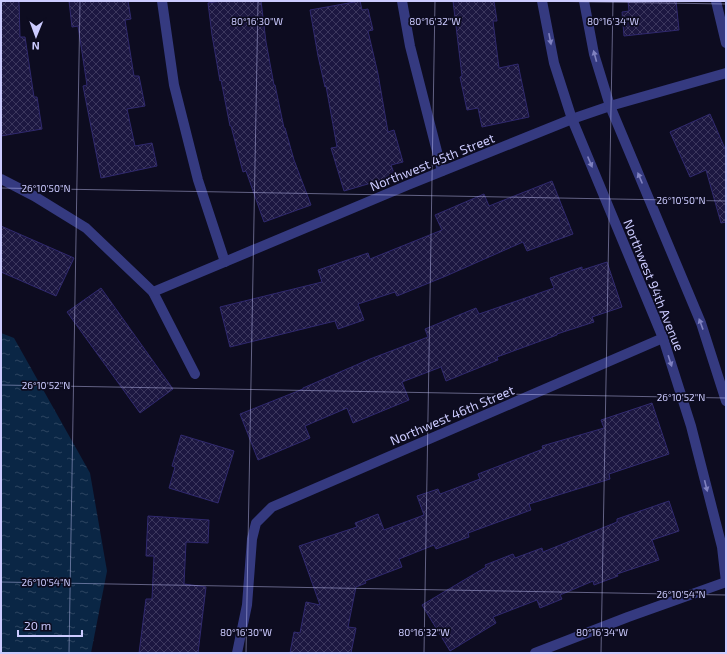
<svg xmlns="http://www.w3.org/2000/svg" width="727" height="654" font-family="'Exo 2',sans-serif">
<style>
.water{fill:url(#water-ripples)}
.building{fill:url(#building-cross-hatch);stroke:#30296e}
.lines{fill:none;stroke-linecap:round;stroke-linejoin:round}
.minor{stroke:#353a80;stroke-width:10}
.tertiary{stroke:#353a80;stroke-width:10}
.oneway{fill:#8082c0}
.ticks{fill:none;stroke:#cccbff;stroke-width:1;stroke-opacity:0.45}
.labels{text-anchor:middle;stroke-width:3.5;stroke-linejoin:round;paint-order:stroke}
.street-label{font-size:13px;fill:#cccbff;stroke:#0d0c20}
.ticks-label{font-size:10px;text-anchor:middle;fill:#cccbff;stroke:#0d0c20;stroke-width:3.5;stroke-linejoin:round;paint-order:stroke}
</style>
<defs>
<pattern id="water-ripples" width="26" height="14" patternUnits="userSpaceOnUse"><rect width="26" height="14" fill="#0a2645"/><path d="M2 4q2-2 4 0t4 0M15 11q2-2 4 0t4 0" fill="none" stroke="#2c4461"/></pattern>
<pattern id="building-cross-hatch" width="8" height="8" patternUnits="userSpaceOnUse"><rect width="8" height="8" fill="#1c1741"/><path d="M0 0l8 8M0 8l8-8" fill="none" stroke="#3c375e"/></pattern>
</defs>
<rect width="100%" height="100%" fill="#0d0c20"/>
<!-- water -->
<polygon class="water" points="1,333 14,338 90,473 107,571 91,653 1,653"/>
<!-- building -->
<g class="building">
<polygon points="1,1 19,1 20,37 25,37 34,97 37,97 42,129 1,136"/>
<polygon points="69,1 128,1 131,19 125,20 134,76 139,76 145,106 127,109 135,146 152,143 157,166 101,178 83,86 87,85 78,26 72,27"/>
<polygon points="221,1 261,1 266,42 274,85 275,85 284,128 285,128 294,160 311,205 264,222 246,171 243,172 231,126 230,126 221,80 220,81 212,35 208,3"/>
<polygon points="360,1 362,10 368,9 373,30 368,31 378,74 388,132 394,130 403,162 391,165 395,176 344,191 331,148 337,147 326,86 325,87 318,56 310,10"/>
<polygon points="453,1 494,1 497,21 493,21 499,68 518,64 529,117 482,127 478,108 467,110 460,77 462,76"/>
<polygon points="628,1 676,1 679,30 624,36 622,12 629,11"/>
<polygon points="710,114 726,151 726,222 721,223 706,170 690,177 670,132"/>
<polygon points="552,181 573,234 527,251 523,242 446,276 397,296 395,292 358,304 364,320 338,329 335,321 230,347 220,307 322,282 318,270 368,253 370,259 442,230 435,215 484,194 489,206"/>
<polygon points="1,226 74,258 56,296 1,272"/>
<polygon points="607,262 622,307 592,317 594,322 557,334 557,335 497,357 498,360 446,381 441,367 402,382 409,400 353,423 347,408 305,426 310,438 258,460 240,414 303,389 303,388 370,359 428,337 425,329 476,308 479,314 554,288 550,278 582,267 582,270"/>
<polygon points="101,288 173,389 140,413 67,312"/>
<polygon points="652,403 669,454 609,474 610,479 529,504 531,510 468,533 469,537 436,549 434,545 399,559 402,567 365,581 366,583 356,587 348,627 356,628 351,653 290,653 294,632 300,633 306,602 320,605 299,546 357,527 355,523 378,514 384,530 424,515 417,496 438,489 440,494 480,479 478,474 543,449 542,446 604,428 601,420"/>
<polygon points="181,435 234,451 218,503 169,488 175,467 172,466"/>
<polygon points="669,501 679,531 652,540 659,560 617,574 618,576 594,585 593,581 560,595 562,599 540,608 537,600 493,617 496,623 450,651 422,605 486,567 485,565 513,554 515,558 542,548 543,552 617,522 617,519"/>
<polygon points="148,516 209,520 208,543 186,542 184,584 206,587 198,653 139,653 146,599 152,599 154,556 146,556"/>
</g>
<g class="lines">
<!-- minor -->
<g class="minor">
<polyline points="162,1 174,85 198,180 225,262"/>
<polyline points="402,1 410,46 442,171"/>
<polyline points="716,1 726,43"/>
<polyline points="1,179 34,196 86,228 153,292 195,374"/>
<polyline points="153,292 408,185 572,119 610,106 726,73"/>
<polyline points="237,653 247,605 252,539 256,523 272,507 663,338"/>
<polyline points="535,653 628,617 726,582"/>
</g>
<!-- tertiary -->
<g class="tertiary">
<polyline points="542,1 554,63 572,119 663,338 691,426 722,547 726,582"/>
<polyline points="584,1 594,54 610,106 701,323 726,401"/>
</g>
</g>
<!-- one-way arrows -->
<defs><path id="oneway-solid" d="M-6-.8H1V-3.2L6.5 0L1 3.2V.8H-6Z"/></defs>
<g class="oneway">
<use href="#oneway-solid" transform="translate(550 39) rotate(79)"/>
<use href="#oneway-solid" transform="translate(595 56) rotate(-105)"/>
<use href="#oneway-solid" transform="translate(590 162) rotate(67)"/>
<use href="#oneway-solid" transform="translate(640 178) rotate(-113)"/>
<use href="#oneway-solid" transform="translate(701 324) rotate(-110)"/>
<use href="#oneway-solid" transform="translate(670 361) rotate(72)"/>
<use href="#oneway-solid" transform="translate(706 486) rotate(76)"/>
</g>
<!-- ticks -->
<path class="ticks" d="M537,1L726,4M1,188L726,201M1,385L726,398M1,582L726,595M69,653L80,1M246,653L258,1M424,653L435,1M601,653L613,1"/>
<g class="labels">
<!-- street labels -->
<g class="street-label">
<text transform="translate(432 162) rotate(-22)" y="5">Northwest 45th Street</text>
<text transform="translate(654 285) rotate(68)" y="5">Northwest 94th Avenue</text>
<text transform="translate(452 415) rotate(-23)" y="5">Northwest 46th Street</text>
</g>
</g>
<g class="ticks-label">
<text x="257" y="25">80°16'30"W</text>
<text x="435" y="25">80°16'32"W</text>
<text x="613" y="25">80°16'34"W</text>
<text x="46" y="192">26°10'50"N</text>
<text x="681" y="204">26°10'50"N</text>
<text x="46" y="389">26°10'52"N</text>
<text x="681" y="401">26°10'52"N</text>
<text x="46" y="586">26°10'54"N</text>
<text x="681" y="598">26°10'54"N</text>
<text x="246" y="636">80°16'30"W</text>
<text x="424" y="636">80°16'32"W</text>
<text x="602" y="636">80°16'34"W</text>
</g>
<!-- border -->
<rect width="727" height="654" fill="none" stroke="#cccbff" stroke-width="4"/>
<!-- north arrow -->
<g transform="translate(36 36) rotate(181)" stroke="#0d0c20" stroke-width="3" paint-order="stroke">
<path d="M0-3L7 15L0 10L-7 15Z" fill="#cccbff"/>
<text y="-6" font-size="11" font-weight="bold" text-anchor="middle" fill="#cccbff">N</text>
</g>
<!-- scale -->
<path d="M18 630v6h64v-6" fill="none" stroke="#cccbff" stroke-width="2"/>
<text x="24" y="630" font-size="12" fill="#cccbff" stroke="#0d0c20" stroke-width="3" paint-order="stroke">20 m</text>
</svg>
